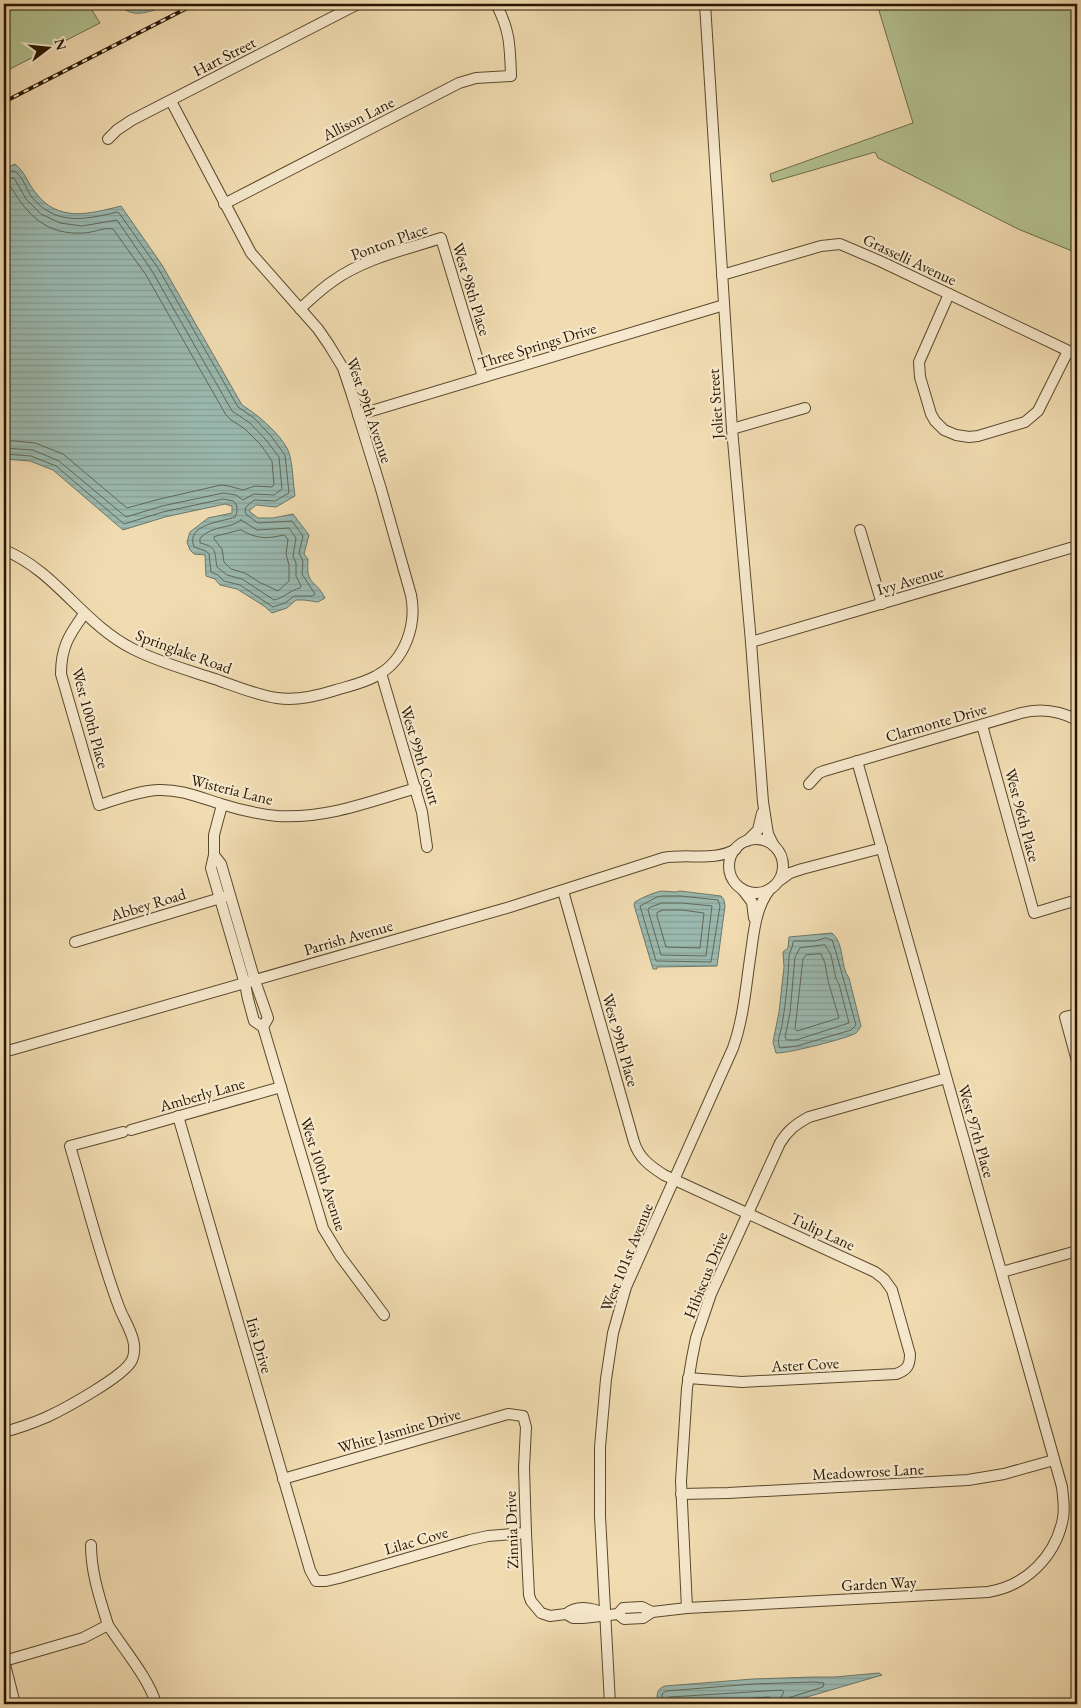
<svg xmlns="http://www.w3.org/2000/svg" width="1081" height="1708" font-family="'EB Garamond',serif">
<style>
.grass{fill:#b3c291;stroke:#6d6c48}
.water{fill:url(#water-rules);stroke:#6d786a}
.lines{fill:none;stroke-linecap:round;stroke-linejoin:round}
.shore{stroke:#616858;stroke-width:1}
.minor-casing{stroke:#5a482c;stroke-width:12}
.minor{stroke:#f6e8cc;stroke-width:10}
.rail-casing{stroke:#271600;stroke-width:4}
.rail{stroke:#f6e8cc;stroke-width:2;stroke-dasharray:5.5;stroke-linecap:butt}
.labels{text-anchor:middle;stroke-width:4.5;stroke-linejoin:round;paint-order:stroke}
.street-label{font-size:16px;fill:#271600;stroke:#f6e8cc}
</style>
<defs>
<pattern id="water-rules" width="6" height="5" patternUnits="userSpaceOnUse" patternTransform="scale(1.25)"><rect width="6" height="5" fill="#9bbab1"/><path d="M0 2.5h6" fill="none" stroke="#869f96"/></pattern>
</defs>
<rect width="100%" height="100%" fill="#f1dcb1"/>
<filter id="stains"><feTurbulence type="fractalNoise" baseFrequency=".004" numOctaves="4"/><feColorMatrix values="0 0 0 0 .2 0 0 0 0 .09 0 0 0 0 .02 0 0 0 .5 -.17"/></filter>
<radialGradient id="worn" r=".72"><stop offset=".6" stop-color="#630" stop-opacity="0"/><stop offset="1" stop-color="#630" stop-opacity=".3"/></radialGradient>
<!-- grass -->
<g class="grass">
<polygon points="4,4 88,4 100,23 4,72"/>
<polygon points="877,4 1077,4 1077,253 1018,229 878,158 875,152 772,182 770,174 913,123"/>
</g>
<!-- water -->
<g class="water">
<path d="M116,4H159L155,10C137,15 131,15 116,4Z"/>
<path d="M15,164C26,173 27,182 35,192C58,223 89,214 121,206L162,265L242,405C257,414 286,438 290,456C293,469 293,483 295,496L276,507L256,505L249,511L258,518H273L293,514L309,535L304,554L308,559C306,587 315,578 325,598L318,602L304,600H296L287,608L272,613L264,606L237,589L220,585L215,579L206,576L205,555L194,554L190,550L187,542L190,532L208,518L232,513V506L225,504L165,517L123,530L53,470L30,461L4,459V167L6,168Z"/>
<path d="M662,891L675,892L680,891L721,896L724,900L725,906L717,966L657,967V969H653L634,905L635,902C641,898 655,892 662,891Z"/>
<path d="M832,933C845,944 840,967 849,978L861,1026C860,1028 858,1031 856,1033C849,1038 786,1054 776,1053L773,1042L779,1012L784,967L783,952L788,948L789,937Z"/>
<path d="M879,1673L882,1675L783,1704H657C657,1695 656,1689 665,1686L753,1679L813,1677H835Z"/>
</g>
<g class="lines">
<!-- shore -->
<g class="shore">
<path d="M4,173L14,171C23,176 25,187 31,196C55,226 84,220 117,212L119,213L158,268L238,407L254,418L271,436L285,455L289,493L275,501L254,500L246,507L245,512L247,515L258,523L292,521L303,536L299,553L303,561L302,574L315,594L312,596H294L285,603L273,607L240,585L224,581L218,575L211,572L209,554L206,551L194,547C185,524 222,522 235,517C238,512 238,504 233,501L223,499L163,512L124,524L56,466L31,456L4,454"/>
<polyline points="4,179 14,178 26,199 41,214 60,223 82,226 117,220 152,271 232,411 250,423 266,440 279,457 282,489 274,495 254,494 243,500 236,495 223,493 162,506 126,517 59,461 33,450 4,448"/>
<path d="M4,187H11C28,216 47,235 83,233C93,233 104,227 113,229L146,275L226,415L231,420L245,429L261,445L272,461L274,485L272,487L255,486L243,490L229,486L221,485L160,499L127,508L63,454L35,443L4,440"/>
<path d="M241,520L257,530L289,528L296,538L293,556L296,563V576L301,586L300,588C290,590 284,598 274,600L242,579L227,575L217,567C214,552 218,547 200,543V538C215,524 228,530 241,520Z"/>
<path d="M241,530C257,539 266,539 284,535L288,539L286,554L289,565V581L278,591L259,582L245,573L231,569L224,562L222,549L214,539V537Z"/>
<polygon points="662,896 681,896 718,900 720,906 711,962 656,961 640,906 657,897"/>
<polygon points="662,903 682,903 712,906 706,956 661,955 648,910 649,908"/>
<polygon points="663,910 682,910 704,913 700,948 666,947 657,916 657,913"/>
<path d="M826,938L832,940L836,952L856,1025L851,1030L797,1046L780,1048C776,1041 781,1032 782,1025C786,1002 788,980 789,957C789,952 793,948 793,942L795,941H814Z"/>
<polygon points="825,945 831,955 836,979 839,984 849,1023 796,1040 787,1040 785,1037 790,1013 795,957 800,948"/>
<polygon points="821,954 825,963 828,981 839,1018 797,1031 795,1029 803,959 806,955"/>
<polyline points="662,1704 662,1694 666,1691 753,1684 813,1682 824,1683 823,1687 788,1698 786,1704"/>
<polyline points="668,1704 668,1698 670,1697 782,1690 784,1692 780,1699 779,1704"/>
<polyline points="677,1704 769,1697 772,1699 772,1704"/>
</g>
<!-- minor casing -->
<g class="minor-casing">
<g id="minor">
<polyline points="705,4 732,429 751,642 763,802 768,834 774,846"/>
<polyline points="108,139 117,130 132,120 358,4"/>
<path d="M224,204L459,83L476,78L511,76C510,46 510,30 496,4"/>
<polyline points="722,275 821,246 840,244 882,262 1077,355"/>
<polyline points="949,294 919,362 920,377 931,414 935,421 944,430 956,435 969,437 978,436 1025,422 1038,411 1068,351"/>
<path d="M300,309C311,299 321,289 333,281C365,258 405,250 441,238L483,377"/>
<polyline points="358,415 724,305"/>
<polyline points="732,429 805,408"/>
<polyline points="860,530 882,604"/>
<path d="M4,550C56,571 83,624 133,649C158,662 188,670 215,679C235,686 256,695 277,698C297,701 317,696 336,690C349,686 364,683 376,676C405,661 417,625 411,595L381,489L352,395L343,368L329,345L318,329L251,253L171,101"/>
<path d="M84,614C69,635 61,647 61,674L99,805C118,799 138,791 158,790C181,789 201,798 221,804C240,810 258,814 277,816C325,819 370,802 416,788"/>
<polyline points="751,642 1077,546"/>
<polyline points="381,673 422,812 427,847"/>
<polyline points="982,725 1034,913 1077,900"/>
<path d="M809,784L819,773L824,771L1021,713C1041,708 1060,711 1077,720"/>
<polyline points="222,805 214,835 214,855 211,868 245,984 248,999 254,1021 263,1027 323,1228 340,1256 384,1315"/>
<circle cx="756" cy="866" r="27"/>
<polyline points="747,841 758,830 762,813"/>
<polyline points="214,855 221,864 255,981 268,1018 263,1027"/>
<polyline points="779,881 790,873 802,869 882,848"/>
<polyline points="742,889 752,902 754,918"/>
<path d="M563,891L634,1142C639,1158 650,1166 664,1175L875,1272L884,1279L892,1290L910,1354C910,1366 907,1370 896,1374L742,1382L688,1378"/>
<polyline points="75,942 227,896"/>
<polyline points="1077,1014 1065,1017 1077,1061"/>
<path d="M4,1052L510,907L663,858C688,853 714,862 736,849"/>
<polyline points="178,1116 310,1570 316,1581 326,1581 339,1578 470,1540 488,1536 526,1533"/>
<polyline points="131,1130 281,1087"/>
<polyline points="1002,1272 1077,1251"/>
<path d="M4,1432C19,1428 33,1423 47,1417C64,1409 125,1376 132,1360C140,1342 125,1323 119,1307C99,1254 86,1199 70,1146L123,1132"/>
<path d="M283,1479L508,1414L523,1416L526,1427L524,1468L526,1533L529,1595L531,1601L541,1613L550,1616L566,1614L573,1618H583L618,1614L624,1619L643,1618L652,1612L687,1608L988,1592C1026,1586 1056,1556 1063,1518C1065,1508 1063,1497 1062,1487L857,761"/>
<polyline points="681,1494 728,1493 968,1480 1004,1474 1054,1460"/>
<path d="M91,1545C91,1573 100,1599 108,1625"/>
<path d="M687,1608L681,1481L687,1388L692,1358L696,1338L711,1294L780,1143C788,1130 796,1124 809,1117L946,1078"/>
<path d="M566,1614C578,1604 593,1608 606,1614"/>
<polyline points="618,1614 623,1608 642,1607 652,1612"/>
<path d="M4,1661L83,1638L108,1625C122,1647 150,1680 156,1704"/>
<polyline points="4,1661 15,1704"/>
<path d="M610,1704L600,1516V1447L606,1379L613,1333L626,1287L733,1048C744,1017 746,984 751,952C754,930 756,907 770,889"/>
</g>
</g>
<!-- minor -->
<use href="#minor" class="minor"/>
<!-- rail casing -->
<g class="rail-casing">
<polyline id="rail" points="4,102 195,4"/>
</g>
<!-- rail -->
<use href="#rail" class="rail"/>
</g>
<g class="labels">
<!-- street labels -->
<g class="street-label">
<text transform="translate(224 56) rotate(-27)" y="6">Hart Street</text>
<text transform="translate(358 118) rotate(-27)" y="6">Allison Lane</text>
<text transform="translate(389 241) rotate(-20)" y="6">Ponton Place</text>
<text transform="translate(910 259) rotate(25)" y="6">Grasselli Avenue</text>
<text transform="translate(472 289) rotate(73)" y="6">West 98th Place</text>
<text transform="translate(537 345) rotate(-17)" y="6">Three Springs Drive</text>
<text transform="translate(715 404) rotate(-94)" y="6">Joliet Street</text>
<text transform="translate(370 410) rotate(71)" y="6">West 99th Avenue</text>
<text transform="translate(910 580) rotate(-16)" y="6">Ivy Avenue</text>
<text transform="translate(184 651) rotate(20)" y="6">Springlake Road</text>
<text transform="translate(91 718) rotate(75)" y="6">West 100th Place</text>
<text transform="translate(936 722) rotate(-16)" y="6">Clarmonte Drive</text>
<text transform="translate(421 755) rotate(73)" y="6">West 99th Court</text>
<text transform="translate(232 789) rotate(14)" y="6">Wisteria Lane</text>
<text transform="translate(1023 815) rotate(75)" y="6">West 96th Place</text>
<text transform="translate(148 904) rotate(-17)" y="6">Abbey Road</text>
<text transform="translate(348 937) rotate(-16)" y="6">Parrish Avenue</text>
<text transform="translate(621 1040) rotate(74)" y="6">West 99th Place</text>
<text transform="translate(202 1094) rotate(-16)" y="6">Amberly Lane</text>
<text transform="translate(977 1131) rotate(74)" y="6">West 97th Place</text>
<text transform="translate(324 1174) rotate(72)" y="6">West 100th Avenue</text>
<text transform="translate(823 1231) rotate(25)" y="6">Tulip Lane</text>
<text transform="translate(626 1257) rotate(-68)" y="6">West 101st Avenue</text>
<text transform="translate(705 1275) rotate(-68)" y="6">Hibiscus Drive</text>
<text transform="translate(260 1345) rotate(74)" y="6">Iris Drive</text>
<text transform="translate(805 1364) rotate(-3)" y="6">Aster Cove</text>
<text transform="translate(399 1430) rotate(-16)" y="6">White Jasmine Drive</text>
<text transform="translate(868 1471) rotate(-3)" y="6">Meadowrose Lane</text>
<text transform="translate(511 1530) rotate(-92)" y="6">Zinnia Drive</text>
<text transform="translate(416 1540) rotate(-16)" y="6">Lilac Cove</text>
<text transform="translate(879 1583) rotate(-3)" y="6">Garden Way</text>
</g>
</g>
<!-- margin -->
<rect width="1081" height="1708" fill="none" stroke="#f1dcb1" stroke-width="20"/>
<rect x="5" y="5" width="1071" height="1698" fill="none" stroke="#271600" stroke-width="2.5"/>
<rect x="10" y="10" width="1061" height="1688" fill="none" stroke="#271600"/>
<!-- north arrow -->
<g transform="translate(48 48) rotate(74)" stroke="#f6e8cc" stroke-width="4" paint-order="stroke">
<path d="M0-4L9 19L0 12L-9 19Z" fill="#271600"/>
<text y="-8" font-size="14" font-weight="bold" text-anchor="middle" fill="#271600">N</text>
</g>
<rect width="100%" height="100%" filter="url(#stains)"/>
<rect width="100%" height="100%" fill="url(#worn)"/>
</svg>
